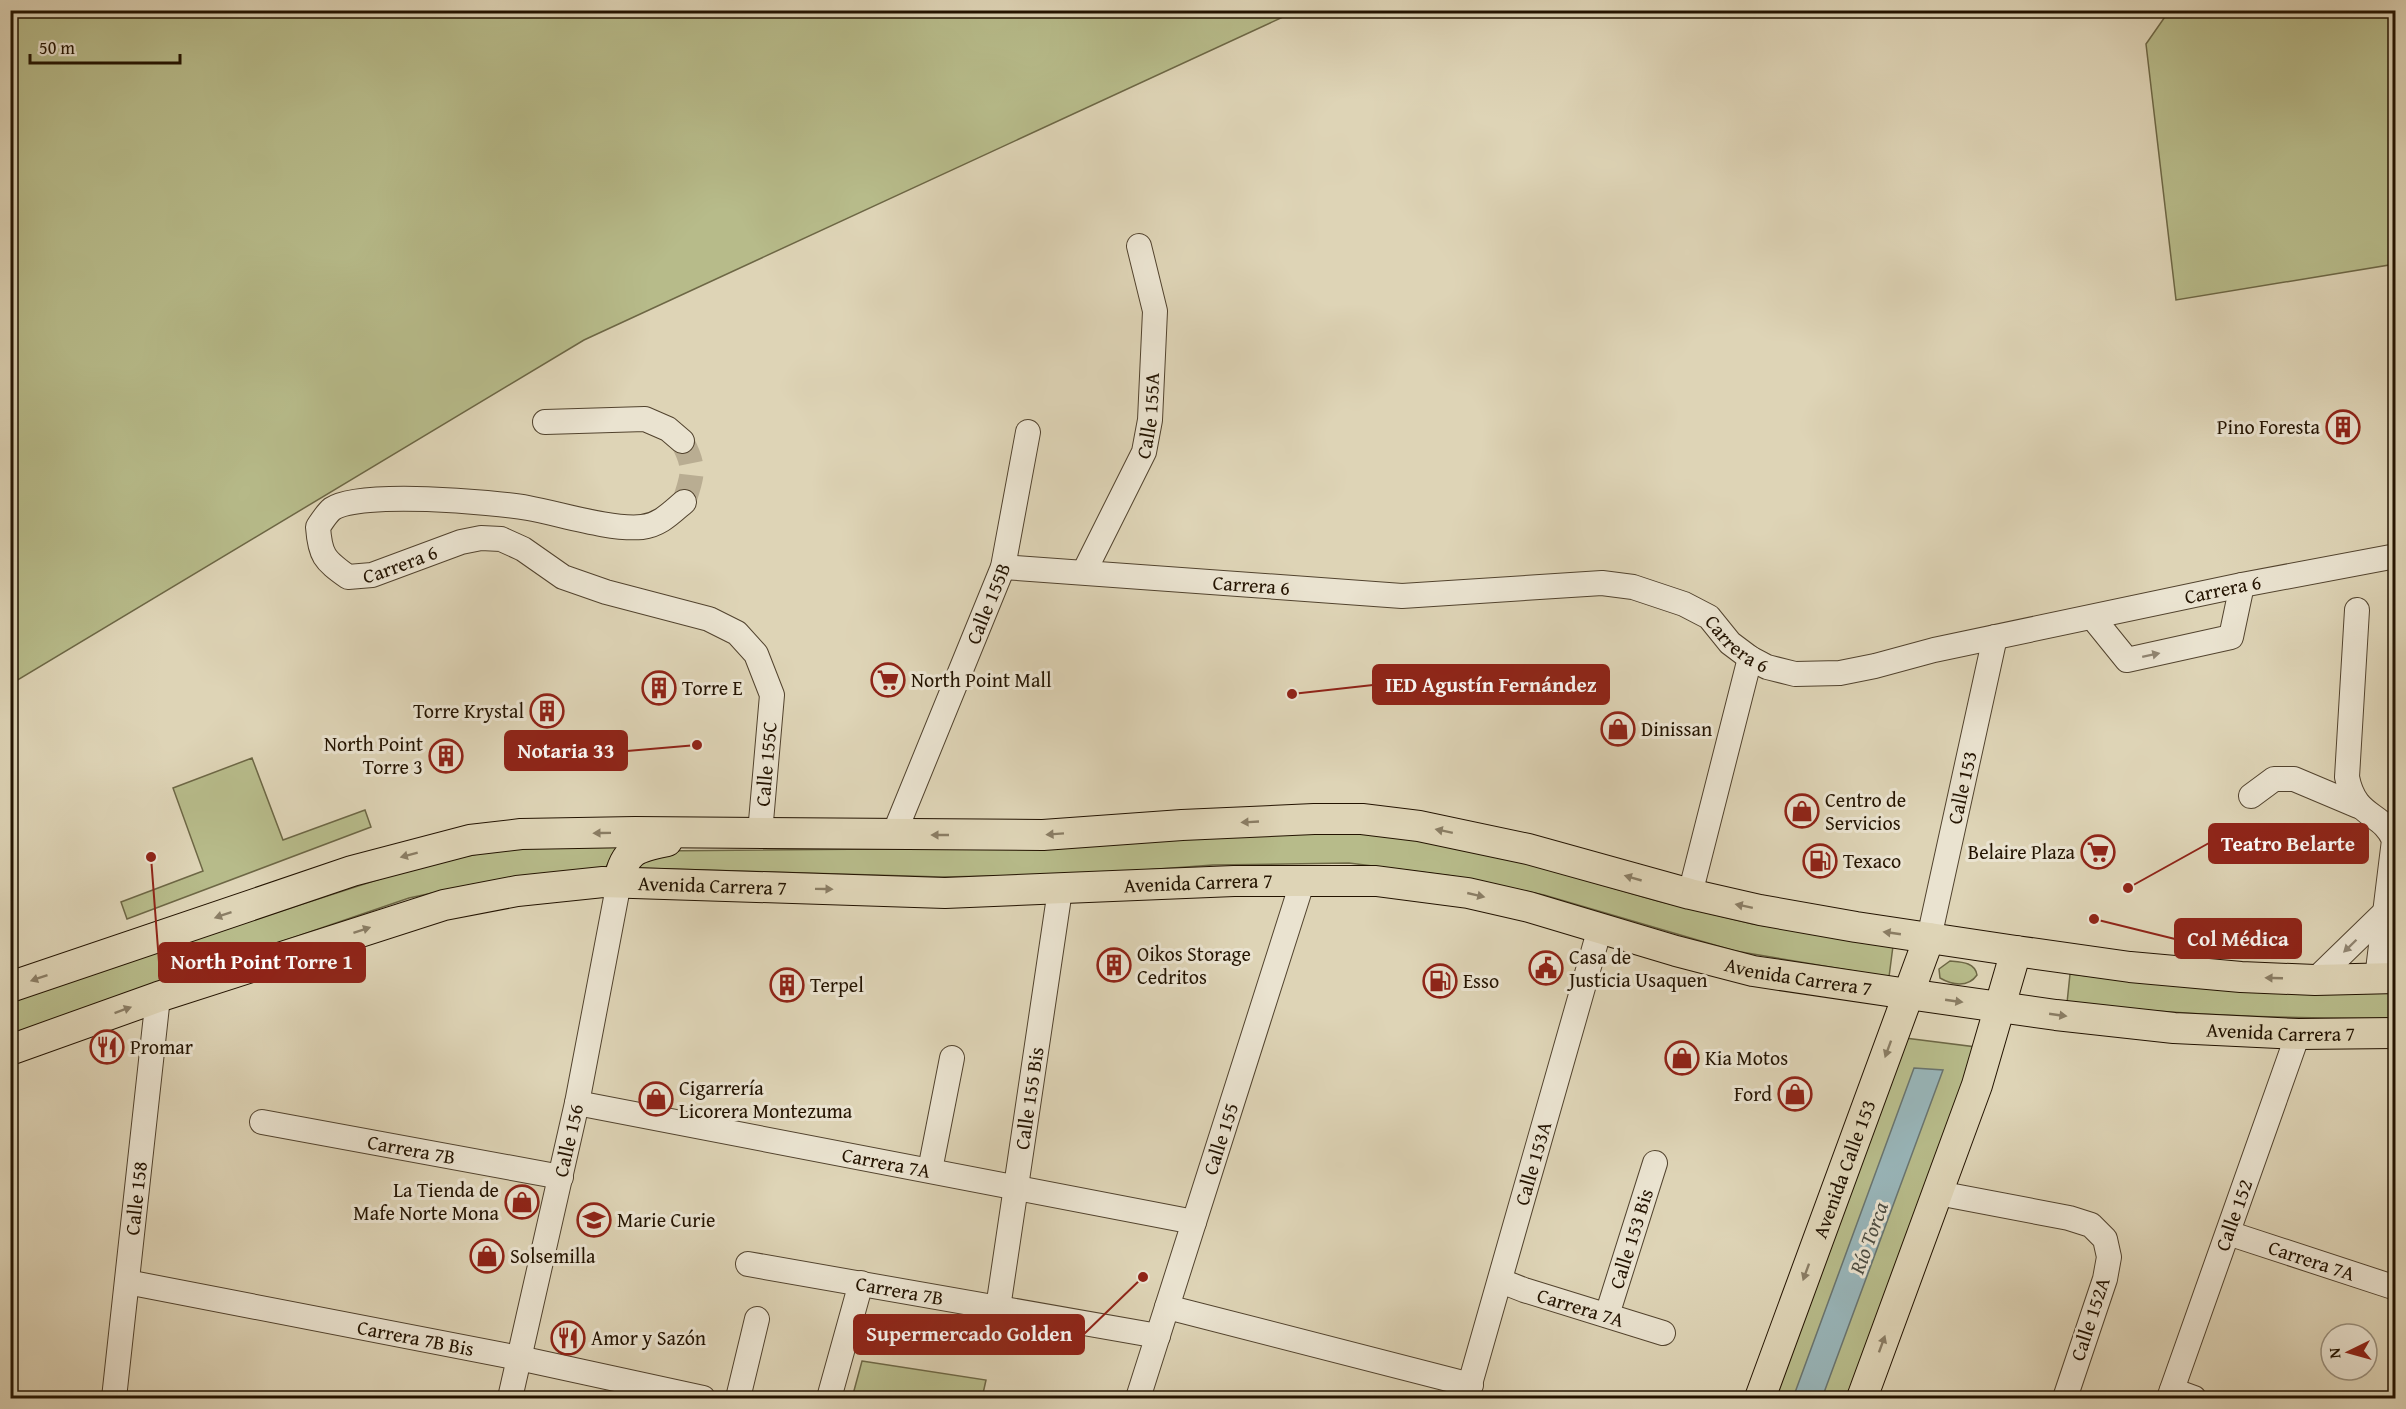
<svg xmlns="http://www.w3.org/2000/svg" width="2406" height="1409" font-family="'Gentium Book Plus',serif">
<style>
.green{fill:#b7bb8a;stroke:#6d6745;stroke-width:1.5}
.water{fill:#98b5b9;stroke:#69746f;stroke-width:1.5}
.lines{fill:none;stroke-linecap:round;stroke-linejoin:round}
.minor-tunnel{stroke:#b9ad92;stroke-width:24;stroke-dasharray:24 12;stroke-linecap:butt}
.minor-casing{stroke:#52432e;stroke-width:26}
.major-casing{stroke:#231300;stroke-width:32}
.minor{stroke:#eae3d0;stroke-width:24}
.major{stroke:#ded4b6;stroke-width:30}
.oneway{fill:#908572}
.oneway2{fill:#8a7d64}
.labels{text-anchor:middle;stroke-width:6;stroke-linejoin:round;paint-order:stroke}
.street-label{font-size:20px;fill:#231300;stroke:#eae3d0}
.poi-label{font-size:20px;fill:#231300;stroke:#eae3d0;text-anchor:start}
.water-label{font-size:21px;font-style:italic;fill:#4c4c41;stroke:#eae3d0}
.leader{fill:none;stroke:#8f2418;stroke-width:2}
.callout-dot{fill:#8f2418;stroke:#eae3d0;stroke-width:2}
.callout{fill:#8f2418;stroke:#8f2418;stroke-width:2}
.callout-label{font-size:21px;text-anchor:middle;font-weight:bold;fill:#fff}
</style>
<rect width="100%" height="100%" fill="#ded4b6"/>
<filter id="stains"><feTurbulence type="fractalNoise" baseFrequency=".00333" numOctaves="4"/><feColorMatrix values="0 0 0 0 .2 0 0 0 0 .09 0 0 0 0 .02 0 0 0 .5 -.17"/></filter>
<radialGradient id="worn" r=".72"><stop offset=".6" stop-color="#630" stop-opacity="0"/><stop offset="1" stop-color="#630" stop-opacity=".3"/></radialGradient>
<!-- green -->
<g class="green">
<polygon points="11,10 1296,10 1296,11 584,340 11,684"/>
<polygon points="2169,11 2395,11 2395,264 2176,300 2146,44"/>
<polygon points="252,758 283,840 365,810 371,827 127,919 121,902 203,871 173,788"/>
<polygon points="1350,831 1451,845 1526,863 1658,901 1753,924 1893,946 1889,977 1735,951 1544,895 1452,876 1349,863 1213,865 1090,874 942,877 635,868 654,851 995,848"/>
<polygon points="625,841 613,854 605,869 475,884 409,898 11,1034 10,1001 145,955 423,865 507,848"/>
<path d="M1950,961C1961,962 1975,962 1977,975C1968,988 1952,985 1940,978L1939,969Z"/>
<path d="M2070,974L2136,981L2395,989L2396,1018C2285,1019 2177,1015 2067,1003Z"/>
<polygon points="1905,1038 1976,1047 1847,1398 1771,1398"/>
<polygon points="862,1361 986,1380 982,1398 852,1398"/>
</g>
<!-- water -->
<polygon class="water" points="1914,1068 1943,1070 1822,1398 1793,1398"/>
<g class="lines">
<!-- minor-tunnel -->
<path class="minor-tunnel" d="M682,441C696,468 693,474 684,502"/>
<!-- minor casing -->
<g class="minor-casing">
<g id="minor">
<polyline points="545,422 645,419 668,429 682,441"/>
<path id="s1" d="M684,502C671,513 660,525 642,527C610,530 561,514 528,508C494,502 359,490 332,509C327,513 322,521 318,527C320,555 324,560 348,577L372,575L461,542L481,538L501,539L523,549L563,577L606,592L709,619L737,633L756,654L772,695L760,833"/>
<path id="s2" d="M1003,567L1402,596L1602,583L1633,587L1684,604L1709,617L1730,643L1750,658L1767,667L1795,674L1840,673L1875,666L1934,650L2242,585L2396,556"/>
<path id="s3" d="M1084,572L1144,452L1150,420L1155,311L1139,246"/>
<path d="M2357,610L2347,777C2355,819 2382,811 2394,840L2377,978"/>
<polyline points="2093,618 2127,660 2231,637 2242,585"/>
<polyline points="2251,796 2274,779 2294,779 2358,806"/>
<path id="s4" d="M894,834L1003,567L1028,432"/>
<polyline points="1690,894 1750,658"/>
<path id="s5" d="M1929,938L1995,637"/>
<polyline points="2315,980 2385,912"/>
<path id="s6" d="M577,1103L1194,1222"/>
<path id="s7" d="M262,1122L561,1177"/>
<polyline points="930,1170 952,1058"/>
<polyline points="1938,1193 2069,1218 2091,1225 2105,1239 2109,1257 2105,1279 2065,1398"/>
<path id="s8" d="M2228,1233L2396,1288"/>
<path id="s9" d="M748,1264L1158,1336"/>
<path id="s10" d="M1501,1281L1524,1290L1663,1333"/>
<path id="s11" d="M127,1282L519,1358L703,1398"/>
<polyline points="1167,1307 1471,1385"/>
<path id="s12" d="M998,1308L1060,890"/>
<path id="s13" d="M1607,1315L1655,1163"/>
<polyline points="2172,1390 2194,1398"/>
<path id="s14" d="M114,1398L158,997"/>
<path id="s15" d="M510,1398L577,1103L619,882"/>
<polyline points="738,1398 757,1319"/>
<polyline points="829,1398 861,1283"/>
<path id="s16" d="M1138,1398L1303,880"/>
<path id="s17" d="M1466,1398L1600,928"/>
<path id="s18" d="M2169,1398L2298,1034"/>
</g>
</g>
<!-- major casing -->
<g class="major-casing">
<g id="major">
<path d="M619,882C624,849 638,847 667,841"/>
<polyline points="10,987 352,871 470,840 521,834 635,832 1043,835 1182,825 1314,819 1362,819 1419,826 1528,849 1690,894 1760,910 1856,927 2016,951 2130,967 2241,977 2315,980 2396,978"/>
<path id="s19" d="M10,1050L158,997L444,905L517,891L603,882L945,893L1234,881H1376L1468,893L1529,907L1676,951L1753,971L1908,994L2056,1015L2174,1028L2298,1034L2396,1033"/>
<path id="s20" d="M1760,1398L1929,938"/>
<polyline points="1862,1398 1977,1085 2016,951"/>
</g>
</g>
<!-- minor -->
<use href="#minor" class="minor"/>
<!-- major -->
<use href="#major" class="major"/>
</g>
<!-- one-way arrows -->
<defs><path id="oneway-solid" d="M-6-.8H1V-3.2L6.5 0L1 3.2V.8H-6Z" transform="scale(1.5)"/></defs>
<g class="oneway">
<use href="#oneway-solid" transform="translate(2151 655) rotate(-12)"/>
<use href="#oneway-solid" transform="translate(2350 946) rotate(136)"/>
</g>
<g class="oneway2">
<use href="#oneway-solid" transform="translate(1250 822) rotate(177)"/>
<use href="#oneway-solid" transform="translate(1444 831) rotate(-168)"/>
<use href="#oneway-solid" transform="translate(602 833) rotate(179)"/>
<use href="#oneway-solid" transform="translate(1055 834) rotate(176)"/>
<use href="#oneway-solid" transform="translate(940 835) rotate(-180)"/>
<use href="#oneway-solid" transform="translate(409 855) rotate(165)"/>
<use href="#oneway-solid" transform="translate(1633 878) rotate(-164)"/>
<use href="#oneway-solid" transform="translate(824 889) rotate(1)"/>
<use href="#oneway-solid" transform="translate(1476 895) rotate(13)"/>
<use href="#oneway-solid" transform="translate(1744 906) rotate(-168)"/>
<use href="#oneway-solid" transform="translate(223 915) rotate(161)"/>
<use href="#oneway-solid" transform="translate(362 930) rotate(-18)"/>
<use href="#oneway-solid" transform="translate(1892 933) rotate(-172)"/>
<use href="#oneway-solid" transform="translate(39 978) rotate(161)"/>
<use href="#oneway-solid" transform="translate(2274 978) rotate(-178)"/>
<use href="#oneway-solid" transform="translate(1954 1001) rotate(8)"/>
<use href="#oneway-solid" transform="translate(123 1010) rotate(-20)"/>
<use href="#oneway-solid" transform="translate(2058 1015) rotate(8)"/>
<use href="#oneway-solid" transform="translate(1888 1049) rotate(110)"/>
<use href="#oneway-solid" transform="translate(1806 1272) rotate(110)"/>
<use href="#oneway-solid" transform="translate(1882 1344) rotate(-70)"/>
</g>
<!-- icons -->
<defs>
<g id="building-ring" transform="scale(1.725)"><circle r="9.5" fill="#eae3d0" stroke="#8f2418" stroke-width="1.5"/><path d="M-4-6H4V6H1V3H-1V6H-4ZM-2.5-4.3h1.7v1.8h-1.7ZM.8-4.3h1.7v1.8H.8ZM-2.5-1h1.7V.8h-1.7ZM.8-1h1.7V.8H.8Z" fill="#8f2418"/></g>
<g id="supermarket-ring" transform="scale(1.725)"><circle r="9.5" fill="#eae3d0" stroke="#8f2418" stroke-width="1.5"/><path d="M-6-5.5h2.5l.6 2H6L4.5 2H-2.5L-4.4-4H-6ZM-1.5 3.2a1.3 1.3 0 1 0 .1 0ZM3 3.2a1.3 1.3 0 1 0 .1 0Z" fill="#8f2418"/></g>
<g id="shop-ring" transform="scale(1.725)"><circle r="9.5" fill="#eae3d0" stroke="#8f2418" stroke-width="1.5"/><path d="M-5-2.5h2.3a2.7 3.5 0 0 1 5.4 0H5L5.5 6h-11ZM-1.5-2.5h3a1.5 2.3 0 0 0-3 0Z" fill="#8f2418"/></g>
<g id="fuel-ring" transform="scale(1.725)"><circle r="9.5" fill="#eae3d0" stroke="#8f2418" stroke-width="1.5"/><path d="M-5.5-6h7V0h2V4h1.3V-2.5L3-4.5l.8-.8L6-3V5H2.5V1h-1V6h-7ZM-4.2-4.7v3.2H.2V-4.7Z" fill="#8f2418"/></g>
<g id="civic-ring" transform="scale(1.725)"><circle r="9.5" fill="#eae3d0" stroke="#8f2418" stroke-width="1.5"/><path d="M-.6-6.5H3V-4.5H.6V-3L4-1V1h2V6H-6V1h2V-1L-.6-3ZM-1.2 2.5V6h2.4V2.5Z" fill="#8f2418"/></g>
<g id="restaurant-ring" transform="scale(1.725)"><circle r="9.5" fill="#eae3d0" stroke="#8f2418" stroke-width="1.5"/><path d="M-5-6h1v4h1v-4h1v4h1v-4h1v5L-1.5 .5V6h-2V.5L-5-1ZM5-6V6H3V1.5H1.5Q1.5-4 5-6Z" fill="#8f2418"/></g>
<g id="school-ring" transform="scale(1.725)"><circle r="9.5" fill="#eae3d0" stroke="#8f2418" stroke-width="1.5"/><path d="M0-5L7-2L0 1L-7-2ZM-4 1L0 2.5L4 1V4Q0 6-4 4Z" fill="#8f2418"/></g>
</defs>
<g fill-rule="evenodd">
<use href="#building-ring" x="2343" y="427"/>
<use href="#supermarket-ring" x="888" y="680"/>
<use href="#building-ring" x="659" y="688"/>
<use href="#building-ring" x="547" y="711"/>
<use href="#shop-ring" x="1618" y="729"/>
<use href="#building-ring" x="446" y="756"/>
<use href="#shop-ring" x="1802" y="811"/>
<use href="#supermarket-ring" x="2098" y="852"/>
<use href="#fuel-ring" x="1820" y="861"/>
<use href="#building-ring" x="1114" y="965"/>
<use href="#civic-ring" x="1546" y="968"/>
<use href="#fuel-ring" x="1440" y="981"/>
<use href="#building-ring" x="787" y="985"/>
<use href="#restaurant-ring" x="107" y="1047"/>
<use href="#shop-ring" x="1682" y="1058"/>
<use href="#shop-ring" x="1795" y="1094"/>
<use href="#shop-ring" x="656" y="1099"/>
<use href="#shop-ring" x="522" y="1202"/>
<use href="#school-ring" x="594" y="1220"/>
<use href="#shop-ring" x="487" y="1256"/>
<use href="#restaurant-ring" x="568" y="1338"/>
</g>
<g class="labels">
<!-- street labels -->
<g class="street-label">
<text dy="7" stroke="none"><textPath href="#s3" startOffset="171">Calle 155A</textPath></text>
<text dy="7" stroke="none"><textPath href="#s1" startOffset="502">Carrera 6</textPath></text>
<text dy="7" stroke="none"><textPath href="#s2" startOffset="249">Carrera 6</textPath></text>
<text dy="7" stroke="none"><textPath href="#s2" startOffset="1257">Carrera 6</textPath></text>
<text dy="7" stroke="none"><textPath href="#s4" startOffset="249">Calle 155B</textPath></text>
<text dy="7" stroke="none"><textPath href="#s2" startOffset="753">Carrera 6</textPath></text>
<text transform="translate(766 764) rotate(-85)" y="7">Calle 155C</text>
<text dy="7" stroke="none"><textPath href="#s5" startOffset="154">Calle 153</textPath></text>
<text dy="7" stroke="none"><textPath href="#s19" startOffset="1214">Avenida Carrera 7</textPath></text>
<text dy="7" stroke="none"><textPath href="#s19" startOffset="728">Avenida Carrera 7</textPath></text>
<text dy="7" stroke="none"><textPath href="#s19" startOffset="1826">Avenida Carrera 7</textPath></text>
<text dy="7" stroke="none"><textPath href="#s19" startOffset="2312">Avenida Carrera 7</textPath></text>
<text dy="7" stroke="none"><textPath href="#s12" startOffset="212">Calle 155 Bis</textPath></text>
<text dy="7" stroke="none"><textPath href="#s16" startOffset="272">Calle 155</textPath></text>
<text dy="7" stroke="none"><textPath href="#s15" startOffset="264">Calle 156</textPath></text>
<text dy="7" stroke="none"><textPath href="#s7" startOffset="152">Carrera 7B</textPath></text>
<text dy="7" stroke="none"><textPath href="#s6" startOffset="315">Carrera 7A</textPath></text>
<text dy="7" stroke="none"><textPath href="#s17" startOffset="244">Calle 153A</textPath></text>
<text dy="7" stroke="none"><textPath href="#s20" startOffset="244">Avenida Calle 153</textPath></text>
<text dy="7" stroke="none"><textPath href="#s14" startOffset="201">Calle 158</textPath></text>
<text dy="7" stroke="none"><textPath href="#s18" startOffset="194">Calle 152</textPath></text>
<text dy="7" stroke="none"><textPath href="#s13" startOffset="80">Calle 153 Bis</textPath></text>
<text dy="7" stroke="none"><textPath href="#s8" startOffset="88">Carrera 7A</textPath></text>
<text dy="7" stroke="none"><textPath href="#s9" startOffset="154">Carrera 7B</textPath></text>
<text dy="7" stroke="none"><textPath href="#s10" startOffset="84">Carrera 7A</textPath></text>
<text transform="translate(2090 1319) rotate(-72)" y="7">Calle 152A</text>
<text dy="7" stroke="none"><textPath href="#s11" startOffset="294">Carrera 7B Bis</textPath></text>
</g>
<!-- poi labels -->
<g class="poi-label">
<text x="2320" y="434" text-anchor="end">Pino Foresta</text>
<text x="911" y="687">North Point Mall</text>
<text x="682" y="695">Torre E</text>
<text x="524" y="718" text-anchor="end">Torre Krystal</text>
<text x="1641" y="736">Dinissan</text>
<text x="423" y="751" text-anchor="end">North Point<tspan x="423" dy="23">Torre 3</tspan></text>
<text x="1825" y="807">Centro de<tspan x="1825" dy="23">Servicios</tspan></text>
<text x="2075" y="859" text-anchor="end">Belaire Plaza</text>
<text x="1843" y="868">Texaco</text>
<text x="1137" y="961">Oikos Storage<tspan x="1137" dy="23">Cedritos</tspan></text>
<text x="1569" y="964">Casa de<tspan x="1569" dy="23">Justicia Usaquen</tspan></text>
<text x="1463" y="988">Esso</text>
<text x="810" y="992">Terpel</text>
<text x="130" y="1054">Promar</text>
<text x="1705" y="1065">Kia Motos</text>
<text x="679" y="1095">Cigarrería<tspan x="679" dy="23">Licorera Montezuma</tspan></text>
<text x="1772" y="1101" text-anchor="end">Ford</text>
<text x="499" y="1197" text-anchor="end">La Tienda de<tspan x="499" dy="23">Mafe Norte Mona</tspan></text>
<text x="617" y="1227">Marie Curie</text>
<text x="510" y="1263">Solsemilla</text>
<text x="591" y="1345">Amor y Sazón</text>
</g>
<!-- water labels -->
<g class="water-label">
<text transform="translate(1869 1238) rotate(-70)" y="7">Río Torca</text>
</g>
</g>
<!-- callouts -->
<path class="leader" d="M1292 694L1373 685M697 745L627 751M2128 888L2209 843M2094 919L2175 939M151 857L159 962M1143 1277L1084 1334"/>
<g class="callout-dot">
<circle cx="1292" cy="694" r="6"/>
<circle cx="697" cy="745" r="6"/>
<circle cx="2128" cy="888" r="6"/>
<circle cx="2094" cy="919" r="6"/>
<circle cx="151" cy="857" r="6"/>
<circle cx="1143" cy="1277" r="6"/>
</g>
<g class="callout">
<rect x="1373" y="665" width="236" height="39" rx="6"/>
<rect x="505" y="731" width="122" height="39" rx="6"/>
<rect x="2209" y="824" width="159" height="39" rx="6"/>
<rect x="2175" y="919" width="126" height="39" rx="6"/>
<rect x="159" y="943" width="206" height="39" rx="6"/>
<rect x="854" y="1315" width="230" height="39" rx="6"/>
</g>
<g class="callout-label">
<text x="1491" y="692">IED Agustín Fernández</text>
<text x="566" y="758">Notaria 33</text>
<text x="2288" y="851">Teatro Belarte</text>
<text x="2238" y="946">Col Médica</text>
<text x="262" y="969">North Point Torre 1</text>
<text x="969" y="1341">Supermercado Golden</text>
</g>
<!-- margin -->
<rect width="2406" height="1409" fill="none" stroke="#ded4b6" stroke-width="36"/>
<rect x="12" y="12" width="2382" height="1385" fill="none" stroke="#231300" stroke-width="3"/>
<rect x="18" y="18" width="2370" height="1373" fill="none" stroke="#231300" stroke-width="1.5"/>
<!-- north arrow -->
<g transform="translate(2349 1352) rotate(265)"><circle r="28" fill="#eae3d0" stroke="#9a907d" stroke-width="1.5"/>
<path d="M0-4.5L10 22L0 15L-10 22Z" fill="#8f2418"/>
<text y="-9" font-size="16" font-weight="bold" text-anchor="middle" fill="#231300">N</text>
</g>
<!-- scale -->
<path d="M30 54v9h150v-9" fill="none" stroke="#231300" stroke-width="3"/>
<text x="39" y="54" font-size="18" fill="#231300" stroke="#eae3d0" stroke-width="4.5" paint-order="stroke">50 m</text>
<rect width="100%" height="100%" filter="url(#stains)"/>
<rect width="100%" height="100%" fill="url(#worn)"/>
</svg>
